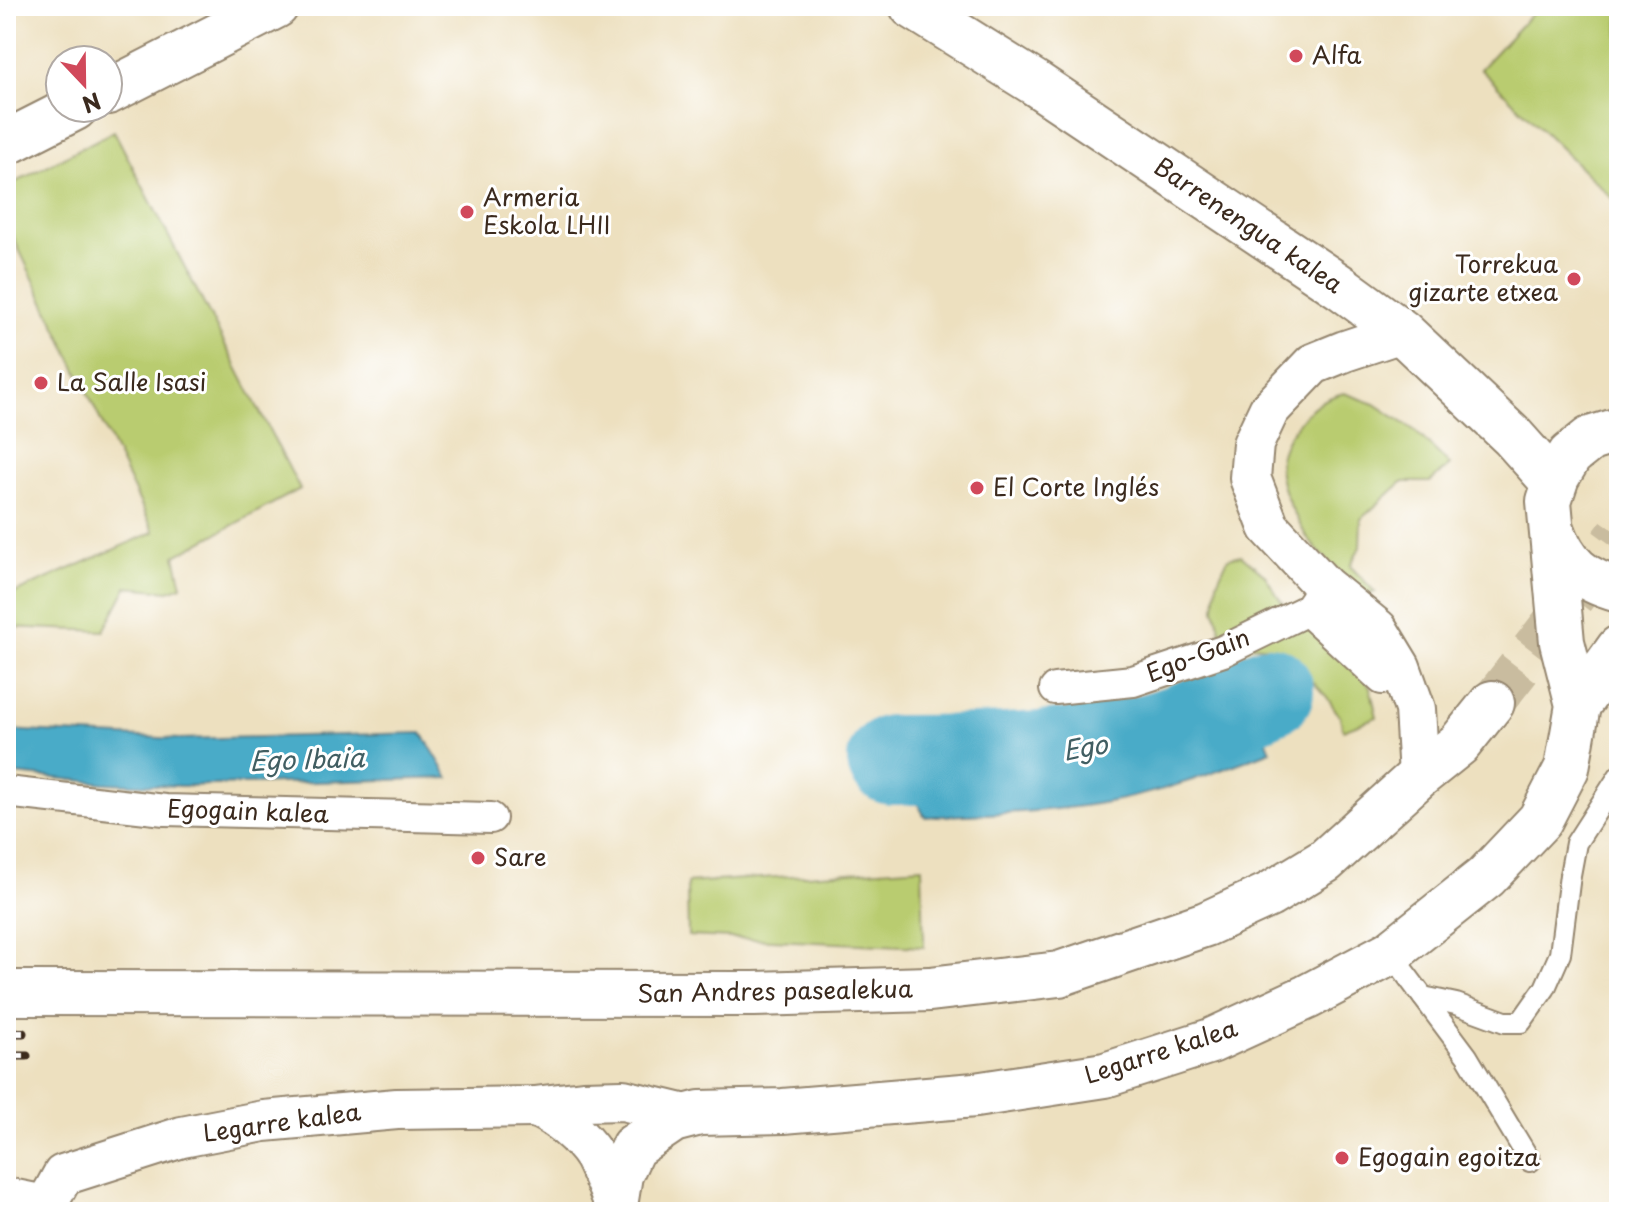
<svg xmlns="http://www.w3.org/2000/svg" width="1625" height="1218" font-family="'Playpen Sans',sans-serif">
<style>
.green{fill:#b9cc6f;stroke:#7a7b46;stroke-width:2}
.water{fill:#49abc8;stroke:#426a73;stroke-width:2}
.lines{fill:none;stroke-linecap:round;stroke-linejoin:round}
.river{stroke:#49abc8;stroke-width:90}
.tertiary-tunnel{stroke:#c9bc9f;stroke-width:44;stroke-dasharray:44 22;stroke-linecap:butt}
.service-casing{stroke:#94856e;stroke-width:24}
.pedestrian-casing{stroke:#94856e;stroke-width:34}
.minor-casing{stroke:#94856e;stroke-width:44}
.tertiary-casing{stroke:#94856e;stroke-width:48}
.service{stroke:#fff;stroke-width:20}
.pedestrian{stroke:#fff;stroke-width:30}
.minor{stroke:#fff;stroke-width:40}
.tertiary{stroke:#fff;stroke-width:44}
.rail-casing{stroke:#3b2a1e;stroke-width:9}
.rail{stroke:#fff;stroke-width:6;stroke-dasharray:18;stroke-linecap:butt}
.poi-dot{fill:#d1495b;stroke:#fff;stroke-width:3}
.labels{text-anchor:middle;stroke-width:6;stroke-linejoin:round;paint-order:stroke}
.poi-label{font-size:24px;fill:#3b2a1e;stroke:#fff;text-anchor:start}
.street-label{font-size:24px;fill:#3b2a1e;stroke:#fff}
.water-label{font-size:26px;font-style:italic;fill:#415e62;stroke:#fff}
</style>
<rect width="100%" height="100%" fill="#fff"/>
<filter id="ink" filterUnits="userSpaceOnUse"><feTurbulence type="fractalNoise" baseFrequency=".0125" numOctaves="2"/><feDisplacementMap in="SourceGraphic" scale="16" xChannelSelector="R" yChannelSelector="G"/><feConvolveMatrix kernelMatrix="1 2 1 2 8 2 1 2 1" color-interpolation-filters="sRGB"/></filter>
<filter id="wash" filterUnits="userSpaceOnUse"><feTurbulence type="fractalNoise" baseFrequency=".006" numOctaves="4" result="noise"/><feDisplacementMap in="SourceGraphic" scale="32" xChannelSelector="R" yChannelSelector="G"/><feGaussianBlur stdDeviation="1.8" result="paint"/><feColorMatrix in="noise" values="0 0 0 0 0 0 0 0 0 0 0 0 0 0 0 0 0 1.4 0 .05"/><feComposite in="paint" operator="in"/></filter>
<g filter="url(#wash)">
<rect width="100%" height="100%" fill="#ede0bf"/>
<!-- green -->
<g class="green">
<polygon points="1539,6 1619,6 1619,205 1480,69"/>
<polygon points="114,131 300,489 175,556 182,586 169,591 127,587 104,631 6,627 6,594 10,595 154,532 6,222 6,187"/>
<path d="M1344,393L1375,404L1414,430L1450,465L1430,482H1402L1361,519L1360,547L1350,566L1375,592L1370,594L1363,592C1345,576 1324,560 1309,540C1303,532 1299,522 1294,513C1278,482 1271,457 1295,427C1310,408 1320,399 1344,393Z"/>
<polygon points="1241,555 1264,574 1281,601 1352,663 1370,687 1377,717 1343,730 1340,717 1327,697 1310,679 1269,647 1223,641 1215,609 1217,582 1228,558"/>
<polygon points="922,867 924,947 688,936 687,883"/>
</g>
<!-- water -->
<g class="water">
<path d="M1245,686L1271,751C1214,773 1157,795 1096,804C1040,813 982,814 925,817L882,739L955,741L1039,739L1164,714Z"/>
<polygon points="6,730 179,739 422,733 449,778 181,786 105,783 6,773"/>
</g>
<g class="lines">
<!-- river -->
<path class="river" d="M892,760C977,760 1065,760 1149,738C1191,727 1230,709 1269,691"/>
</g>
</g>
<g filter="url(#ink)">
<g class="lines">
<!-- tertiary-tunnel -->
<polyline class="tertiary-tunnel" points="1492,703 1550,628 1619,534"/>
<!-- service casing -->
<g class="service-casing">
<g id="service">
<polyline points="1390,953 1467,1056 1530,1161"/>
<polyline points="1423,997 1456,1004 1505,1022 1521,1022 1545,988 1560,954 1570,875 1576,843 1619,776"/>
</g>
</g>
<!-- pedestrian casing -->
<g class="pedestrian-casing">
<g id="pedestrian">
<polyline points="1307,610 1382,679"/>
<polyline points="1055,689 1133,681 1223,651 1307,610 1324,586"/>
<polyline points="6,792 165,810 491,818"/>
</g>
</g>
<!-- minor casing -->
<g class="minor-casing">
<g id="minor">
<polyline points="1402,332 1345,351 1313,364 1269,410 1253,444 1250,478 1269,527 1324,586 1377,629 1400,667 1415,709 1419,776"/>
<path d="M535,1107C556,1115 582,1137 594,1156C602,1171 608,1188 615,1204"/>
<polyline points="6,1198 46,1206"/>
<polyline points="46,1206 63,1175 182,1137 264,1121 397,1109 535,1107 583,1101 623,1100 690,1116"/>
</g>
</g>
<!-- tertiary casing -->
<g class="tertiary-casing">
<g id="tertiary">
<polyline points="912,6 1035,83 1342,288 1402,332 1513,437 1554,483"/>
<polyline points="108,92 276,6"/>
<polyline points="6,143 75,108"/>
<path d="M1552,529C1565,565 1582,580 1619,590"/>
<polyline points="1578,705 1619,648"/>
<polyline points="6,993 754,994 930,989 1059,974 1206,924 1269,895 1325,861 1419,776 1459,744 1492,703"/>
<polyline points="614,1212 620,1175 633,1147 673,1120 700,1113 783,1111 975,1095 1105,1075 1211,1041 1307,997 1390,953 1486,877 1540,820 1567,768 1578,705 1562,642 1549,501 1557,477 1570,455 1590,439 1619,430"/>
</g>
</g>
<!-- service -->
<use href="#service" class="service"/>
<!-- pedestrian -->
<use href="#pedestrian" class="pedestrian"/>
<!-- minor -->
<use href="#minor" class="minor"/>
<!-- tertiary -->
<use href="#tertiary" class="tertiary"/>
<!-- rail casing -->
<g class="rail-casing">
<g id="rail">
<polyline points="6,1033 23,1033"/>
<polyline points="6,1056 27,1056"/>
</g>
</g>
<!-- rail -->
<use href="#rail" class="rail"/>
</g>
</g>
<!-- markers -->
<g class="poi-dot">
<circle cx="1296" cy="56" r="8"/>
<circle cx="467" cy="212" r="8"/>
<circle cx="1574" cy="279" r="8"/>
<circle cx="41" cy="383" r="8"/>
<circle cx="977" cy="488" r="8"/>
<circle cx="478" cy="858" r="8"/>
<circle cx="1342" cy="1158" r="8"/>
</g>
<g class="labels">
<!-- poi labels -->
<g class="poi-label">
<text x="1312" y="64">Alfa</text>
<text x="483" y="206">Armeria<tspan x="483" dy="28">Eskola LHII</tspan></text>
<text x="1558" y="273" text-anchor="end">Torrekua<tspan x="1558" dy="28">gizarte etxea</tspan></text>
<text x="57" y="391">La Salle Isasi</text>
<text x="993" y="496">El Corte Inglés</text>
<text x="494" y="866">Sare</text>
<text x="1358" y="1166">Egogain egoitza</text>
</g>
<!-- street labels -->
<g class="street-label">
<text transform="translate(1248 226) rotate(34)" y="8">Barrenengua kalea</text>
<text transform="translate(1198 656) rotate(-21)" y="8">Ego-Gain</text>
<text transform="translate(248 812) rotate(2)" y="8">Egogain kalea</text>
<text transform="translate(775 992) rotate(-1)" y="8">San Andres pasealekua</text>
<text transform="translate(1161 1052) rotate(-18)" y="8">Legarre kalea</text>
<text transform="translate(282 1123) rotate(-8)" y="8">Legarre kalea</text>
</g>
<!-- water labels -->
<g class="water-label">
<text transform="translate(1085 748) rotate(-10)" y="9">Ego</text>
<text transform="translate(307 760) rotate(-2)" y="9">Ego Ibaia</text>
</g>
</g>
<!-- margin -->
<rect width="1625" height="1218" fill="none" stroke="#fff" stroke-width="32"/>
<!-- north arrow -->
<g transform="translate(84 84) rotate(158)"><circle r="38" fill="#ffffff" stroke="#b1aaa5" stroke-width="2"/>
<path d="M0-6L14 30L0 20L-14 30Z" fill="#d1495b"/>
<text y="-12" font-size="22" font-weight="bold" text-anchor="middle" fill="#3b2a1e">N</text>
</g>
</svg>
